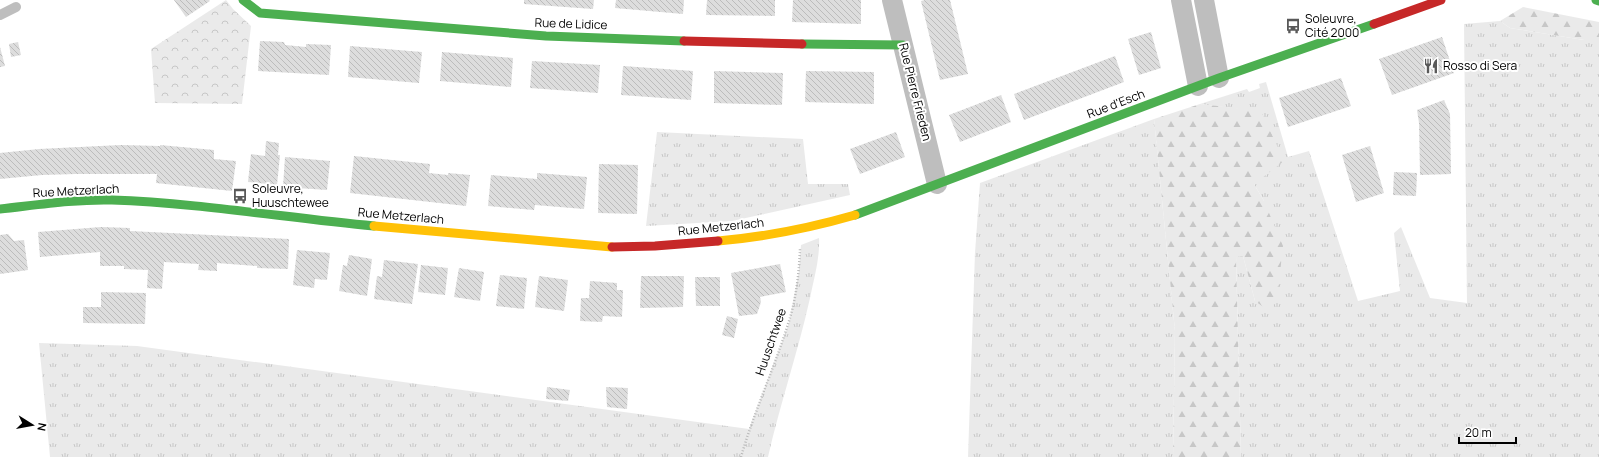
<svg xmlns="http://www.w3.org/2000/svg" width="1599" height="457" font-family="Manrope,sans-serif">
<style>
.grass{fill:url(#grass-tufts)}
.forest{fill:url(#forest-firs)}
.park{fill:url(#park-crowns)}
.building{fill:url(#building-back-hatch)}
.lines{fill:none;stroke-linecap:round;stroke-linejoin:round}
.path{stroke:#b8b8b8;stroke-width:2.5;stroke-dasharray:1 2;stroke-linecap:butt}
.lane{stroke:#bebebe;stroke-width:10}
.street{stroke:#bebebe;stroke-width:20}
.fast{stroke:#4caf50;stroke-width:9}
.slow{stroke:#ffc107;stroke-width:9}
.jam{stroke:#c62828;stroke-width:9}
.labels{text-anchor:middle;stroke-width:4;stroke-linejoin:round;paint-order:stroke}
.poi-label{font-size:12px;fill:#000;stroke:#fff;text-anchor:start}
.street-label{font-size:12px;fill:#000;stroke:#fff}
</style>
<defs>
<pattern id="grass-tufts" width="24" height="20" patternUnits="userSpaceOnUse"><rect width="24" height="20" fill="#eaeaea"/><path d="M3 7l-1-3M5 7V3M7 7l1-3M15 17l-1-3M17 17v-4M19 17l1-3" fill="none" stroke="#c7c7c7"/></pattern>
<pattern id="forest-firs" width="22" height="20" patternUnits="userSpaceOnUse"><rect width="22" height="20" fill="#eaeaea"/><path d="M5 1l3.5 6h-7zM16 11l3.5 6h-7z" fill="#c7c7c7"/></pattern>
<pattern id="park-crowns" width="20" height="18" patternUnits="userSpaceOnUse"><rect width="20" height="18" fill="#eaeaea"/><path d="M2 6a3 3 0 1 1 6 0M12 15a3 3 0 1 1 6 0" fill="none" stroke="#c7c7c7"/></pattern>
<pattern id="building-back-hatch" width="6" height="6" patternUnits="userSpaceOnUse"><rect width="6" height="6" fill="#ddd"/><path d="M-1 5l2 2M0 0l6 6M5-1l2 2" fill="none" stroke="#bcbcbc"/></pattern>
</defs>
<rect width="100%" height="100%" fill="#fff"/>
<!-- grass -->
<g class="grass">
<polygon points="1500,21 1510,28 1584,40 1599,40 1599,457 1241,457 1236,256 1243,256 1255,301 1264,201 1254,184 1261,112 1200,104 1247,89 1249,92 1260,88 1259,84 1266,82 1288,157 1309,151 1358,301 1400,291 1394,233 1401,227 1430,298 1467,303 1464,24"/>
<polygon points="1154,119 1175,331 1173,457 968,457 975,253 980,183"/>
<polygon points="657,132 803,139 808,184 848,184 850,195 732,221 646,226"/>
<path d="M819,238C820,259 814,278 810,298C798,352 780,404 768,457H50L39,343L137,346L749,429L789,323L799,271L801,245Z"/>
</g>
<!-- forest -->
<g class="forest">
<polygon points="1523,7 1599,22 1599,40 1584,40 1510,28 1500,21"/>
<polygon points="1200,104 1261,111 1284,161 1254,184 1264,201 1283,246 1277,300 1269,311 1255,301 1243,256 1236,257 1241,457 1173,457 1175,331 1154,119"/>
</g>
<!-- park -->
<polygon class="park" points="226,0 233,9 251,26 242,104 155,103 151,49"/>
<!-- building -->
<g class="building">
<polygon points="174,0 209,0 210,1 186,17"/>
<polygon points="524,0 594,0 593,9 524,4"/>
<polygon points="616,0 684,0 683,14 615,8"/>
<polygon points="707,0 775,0 775,16 706,15"/>
<polygon points="793,0 861,0 861,24 792,22"/>
<polygon points="925,0 950,0 968,74 940,80 921,1"/>
<polygon points="1151,32 1161,68 1139,75 1128,39"/>
<polygon points="1442,37 1454,73 1392,95 1379,59"/>
<polygon points="260,41 284,42 285,45 306,47 306,44 331,45 329,75 258,71"/>
<polygon points="18,42 21,55 11,57 9,44"/>
<polygon points="350,46 422,52 419,83 348,77"/>
<polygon points="0,47 5,66 0,67"/>
<polygon points="442,52 513,58 511,87 440,81"/>
<polygon points="1115,56 1124,82 1024,120 1014,94"/>
<polygon points="532,61 600,65 598,93 530,88"/>
<polygon points="623,66 693,71 691,100 621,95"/>
<polygon points="714,71 783,73 782,105 714,103"/>
<polygon points="806,71 874,72 874,104 805,102"/>
<polygon points="1341,78 1351,106 1288,127 1279,98"/>
<polygon points="1001,95 1011,122 960,142 949,115"/>
<polygon points="1444,100 1450,114 1451,174 1420,175 1419,123 1417,110"/>
<polygon points="896,132 905,157 860,174 850,149"/>
<polygon points="266,141 279,143 278,155 280,155 277,185 248,182 251,154 265,156"/>
<polygon points="121,145 160,146 160,145 214,150 214,159 236,161 232,191 156,183 157,174 76,174 42,175 0,179 0,153 39,149"/>
<polygon points="1370,146 1384,193 1356,202 1342,155"/>
<polygon points="354,156 430,164 429,173 448,175 448,173 470,175 466,206 350,193"/>
<polygon points="285,157 330,161 327,190 283,187"/>
<polygon points="599,164 638,165 637,214 598,213"/>
<polygon points="1394,172 1417,173 1416,196 1393,195"/>
<polygon points="537,173 587,177 584,209 535,205 534,210 488,206 491,175 537,179"/>
<polygon points="101,227 130,228 130,231 289,239 288,269 257,268 257,266 217,263 217,271 198,270 199,264 164,262 162,289 147,288 148,270 124,269 124,266 100,266 100,252 40,257 38,232"/>
<polygon points="8,234 14,241 24,240 28,270 0,274 0,235"/>
<polygon points="297,250 330,253 327,280 315,279 314,288 293,285"/>
<polygon points="349,255 372,259 367,296 339,291 343,265 347,266"/>
<polygon points="384,260 418,264 412,304 374,299 377,276 382,277"/>
<polygon points="780,264 786,292 760,297 761,302 757,314 739,316 731,273"/>
<polygon points="421,265 448,268 445,295 418,292"/>
<polygon points="459,268 484,272 480,301 454,297"/>
<polygon points="500,275 527,278 524,309 496,306"/>
<polygon points="539,276 568,280 564,311 535,307"/>
<polygon points="641,276 684,276 683,307 640,308"/>
<polygon points="695,277 720,277 720,306 696,306"/>
<polygon points="590,281 617,283 617,290 623,290 622,317 603,316 602,322 580,321 581,298 589,298"/>
<polygon points="101,292 146,293 145,324 83,323 83,307 101,307"/>
<polygon points="727,316 738,319 734,338 722,335"/>
<polygon points="547,387 570,390 568,401 546,399"/>
<polygon points="606,387 628,388 627,409 607,407"/>
</g>
<g class="lines">
<!-- path -->
<path class="path" d="M741,457C754,412 774,369 788,324C796,301 799,273 800,249"/>
<!-- lane -->
<polyline class="lane" points="0,15 16,7"/>
<!-- street -->
<g class="street">
<polyline points="892,0 937,184"/>
<polyline points="1181,0 1198,86"/>
<polyline points="1204,0 1219,78"/>
</g>
<!-- fast -->
<g class="fast">
<polyline points="243,0 260,13 546,36 684,41"/>
<polyline points="1596,0 1599,1"/>
<polyline points="802,44 903,45"/>
<path d="M0,209C37,205 75,199 112,200C199,203 287,218 374,226"/>
<polyline points="855,215 1219,78 1374,24"/>
</g>
<!-- slow -->
<g class="slow">
<polyline points="374,226 612,247"/>
<path d="M718,241C764,237 810,228 855,215"/>
</g>
<!-- jam -->
<g class="jam">
<polyline points="1374,24 1441,0"/>
<polyline points="684,41 802,44"/>
<polyline points="612,247 655,246 718,241"/>
</g>
</g>
<!-- icons -->
<defs>
<g id="bus-bare" transform="scale(1.2)"><path d="M-5-6H5V4H4V6H2V4H-2V6H-4V4H-5ZM-3.5-4V0h7V-4ZM-3.5 1.2v1.5H-2V1.2ZM2 1.2v1.5H3.5V1.2Z" fill="#595959" stroke="#fff" stroke-width="2.5" paint-order="stroke"/></g>
<g id="restaurant-bare" transform="scale(1.2)"><path d="M-5-6h1v4h1v-4h1v4h1v-4h1v5L-1.5 .5V6h-2V.5L-5-1ZM5-6V6H3V1.5H1.5Q1.5-4 5-6Z" fill="#595959" stroke="#fff" stroke-width="2.5" paint-order="stroke"/></g>
</defs>
<g fill-rule="evenodd">
<use href="#bus-bare" x="1293" y="26"/>
<use href="#restaurant-bare" x="1431" y="66"/>
<use href="#bus-bare" x="240" y="196"/>
</g>
<g class="labels">
<!-- poi labels -->
<g class="poi-label">
<text x="1305" y="23">Soleuvre,<tspan x="1305" dy="14">Cité 2000</tspan></text>
<text x="1443" y="70">Rosso di Sera</text>
<text x="252" y="193">Soleuvre,<tspan x="252" dy="14">Huuschtewee</tspan></text>
</g>
<!-- street labels -->
<g class="street-label">
<text transform="translate(571 24) rotate(2)" y="4">Rue de Lidice</text>
<text transform="translate(915 92) rotate(76)" y="4">Rue Pierre Frieden</text>
<text transform="translate(1116 104) rotate(-21)" y="4">Rue d'Esch</text>
<text transform="translate(76 191) rotate(-3)" y="4">Rue Metzerlach</text>
<text transform="translate(401 216) rotate(5)" y="4">Rue Metzerlach</text>
<text transform="translate(721 227) rotate(-6)" y="4">Rue Metzerlach</text>
<text transform="translate(771 342) rotate(-71)" y="4">Huuschtwee</text>
</g>
</g>
<!-- north arrow -->
<g transform="translate(32 425) rotate(101)" stroke="#ffffff" stroke-width="3" paint-order="stroke">
<path d="M0-3L7 15L0 10L-7 15Z" fill="#000000"/>
<text y="-6" font-size="11" font-weight="bold" text-anchor="middle" fill="#000000">N</text>
</g>
<!-- scale -->
<path d="M1459 437v6h57v-6" fill="none" stroke="#000000" stroke-width="2"/>
<text x="1465" y="437" font-size="12" fill="#000000" stroke="#ffffff" stroke-width="3" paint-order="stroke">20 m</text>
</svg>
